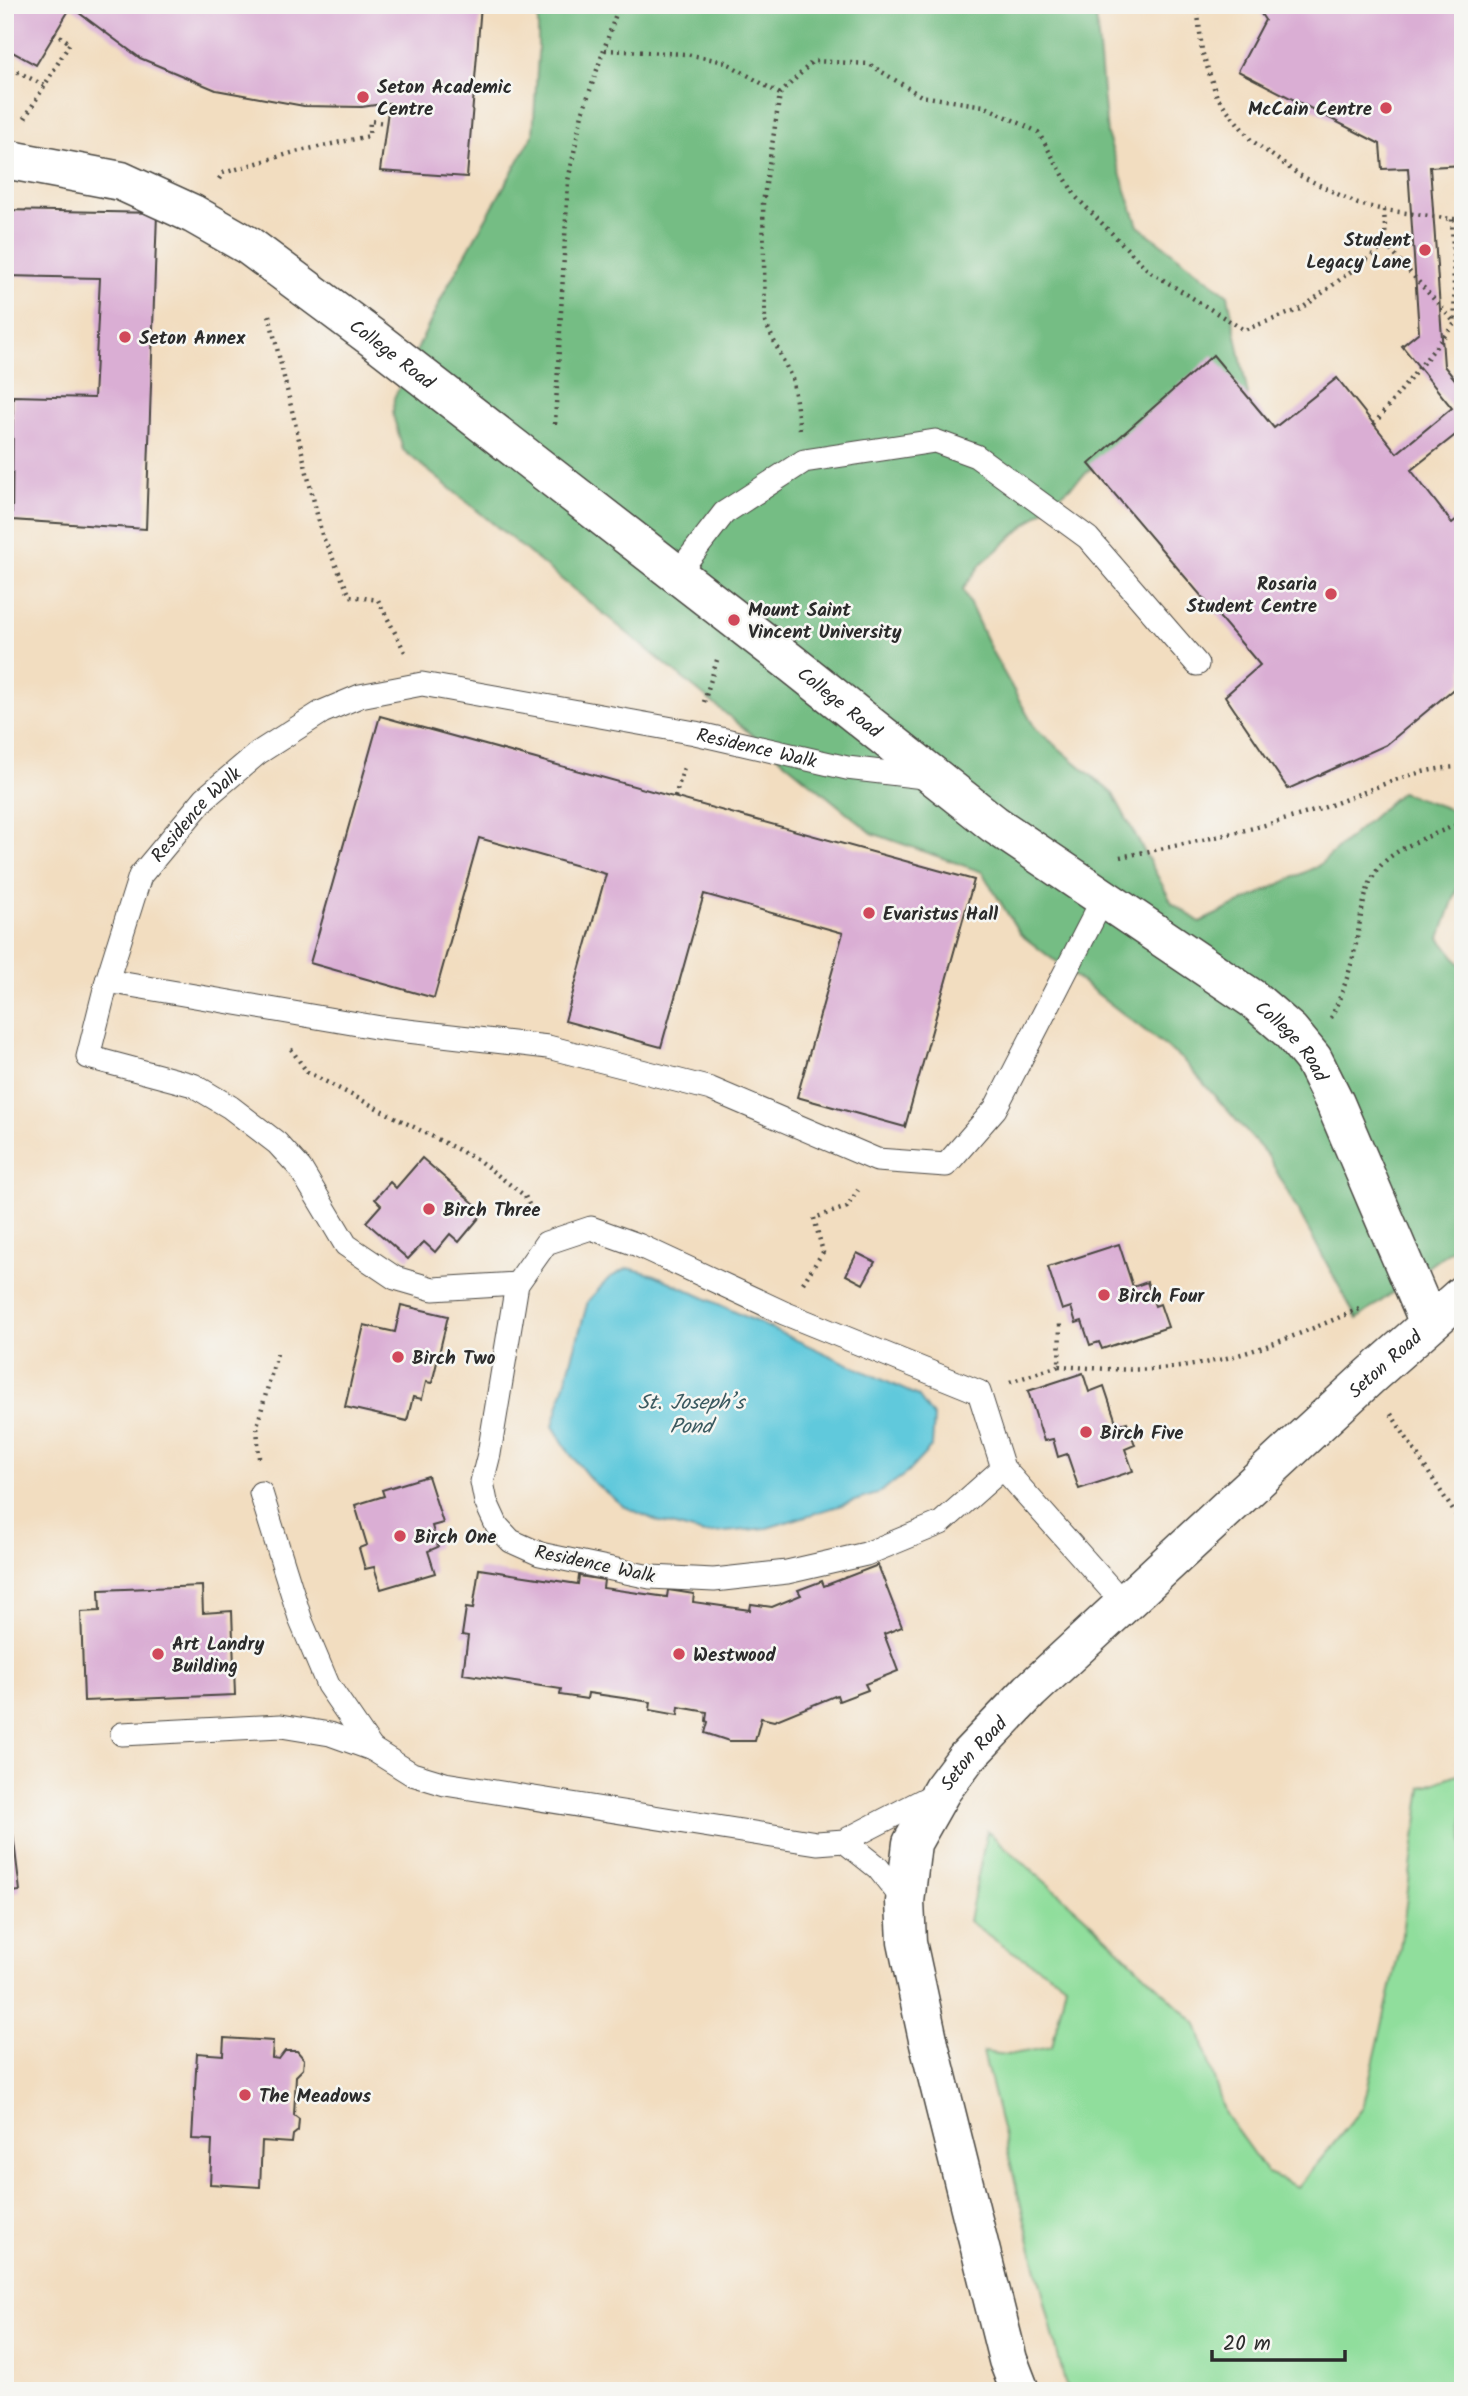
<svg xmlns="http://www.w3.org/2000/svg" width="1468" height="2396" font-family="Kalam,sans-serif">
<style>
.green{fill:#90de9c;stroke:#5e8464;stroke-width:2}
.forest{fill:#74bd84;stroke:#507458;stroke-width:2}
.water{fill:#60c9dc;stroke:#467a84;stroke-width:2}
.building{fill:#daaed4}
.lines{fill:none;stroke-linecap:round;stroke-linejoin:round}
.lane-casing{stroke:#494641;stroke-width:25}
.street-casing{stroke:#494641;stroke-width:41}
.path{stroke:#494641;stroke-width:4.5;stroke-dasharray:2 5;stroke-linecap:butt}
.lane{stroke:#fff;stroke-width:23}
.street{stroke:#fff;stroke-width:38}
.poi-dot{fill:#d1495b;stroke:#f6f6f2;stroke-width:2.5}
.labels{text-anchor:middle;stroke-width:5;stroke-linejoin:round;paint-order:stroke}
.poi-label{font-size:19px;font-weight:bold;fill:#2b2b2b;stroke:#f6f6f2;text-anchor:start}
.street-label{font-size:19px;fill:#2b2b2b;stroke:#f6f6f2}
.water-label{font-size:21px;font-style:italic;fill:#3b5a60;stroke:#f6f6f2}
</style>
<rect width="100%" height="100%" fill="#f6f6f2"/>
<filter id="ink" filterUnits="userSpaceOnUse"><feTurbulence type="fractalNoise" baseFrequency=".0143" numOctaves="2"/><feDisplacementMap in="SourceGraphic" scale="14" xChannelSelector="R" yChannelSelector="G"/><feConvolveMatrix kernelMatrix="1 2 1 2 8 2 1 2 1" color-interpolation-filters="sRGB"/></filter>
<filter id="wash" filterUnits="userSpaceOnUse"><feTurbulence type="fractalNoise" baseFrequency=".00686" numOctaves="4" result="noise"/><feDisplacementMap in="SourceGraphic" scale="28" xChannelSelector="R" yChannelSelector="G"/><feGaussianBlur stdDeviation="1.57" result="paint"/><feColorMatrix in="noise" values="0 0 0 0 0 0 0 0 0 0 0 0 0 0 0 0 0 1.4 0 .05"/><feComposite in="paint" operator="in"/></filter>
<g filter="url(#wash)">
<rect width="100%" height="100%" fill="#f2ddc0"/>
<!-- green -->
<polygon class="green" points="1463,1772 1463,2391 1067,2391 983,2052 1007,2055 1052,2047 1066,1984 1002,1945 969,1921 987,1831 1083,1915 1197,2024 1225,2114 1268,2174 1298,2187 1363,2108 1400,1948 1422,1787"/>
<!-- forest -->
<polygon class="forest" points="538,5 1095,5 1107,134 1138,226 1228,295 1248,395 1227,473 1121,443 982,563 963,589 991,650 1035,728 1113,794 1172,903 1200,922 1318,866 1401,792 1463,814 1463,872 1440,938 1463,968 1463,1241 1357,1319 1268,1156 1183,1060 1020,934 982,872 872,833 403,450 393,415 394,398 445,291 533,135 538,54"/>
<!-- water -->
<polygon class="water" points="628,1268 655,1275 918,1396 934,1418 932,1446 907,1473 877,1494 767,1528 704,1534 657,1521 623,1506 592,1481 570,1454 553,1426 588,1301 609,1278"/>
<g id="blocks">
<!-- building -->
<g class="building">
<polygon points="5,5 481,5 467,177 380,171 389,103 362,107 304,106 216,90 140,58 71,7 36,65 5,48"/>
<polygon points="1255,5 1463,5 1463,165 1430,167 1444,366 1463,389 1463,429 1411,470 1452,523 1463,514 1463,681 1386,745 1288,789 1225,696 1260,665 1089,464 1213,355 1274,428 1337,378 1397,453 1452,408 1402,346 1419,332 1408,168 1382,169 1380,144 1238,71 1265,20"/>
<polygon points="5,210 157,213 146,529 12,520 13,396 94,398 100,278 5,276"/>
<polygon points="380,716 974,880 905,1127 797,1097 843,933 704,894 661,1047 565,1021 606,874 479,838 434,998 310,963"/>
<polygon points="422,1158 484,1212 459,1242 450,1234 435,1252 424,1242 408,1259 366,1222 381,1205 375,1199 390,1182 396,1188"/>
<polygon points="1119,1244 1133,1287 1147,1282 1155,1306 1160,1304 1168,1327 1102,1349 1099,1342 1090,1345 1082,1321 1076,1323 1071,1307 1062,1310 1048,1267"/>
<polygon points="857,1253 875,1262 863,1284 846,1275"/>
<polygon points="401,1305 448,1316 432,1383 426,1382 422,1399 413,1397 407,1421 345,1407 364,1325 395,1332"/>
<polygon points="1083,1373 1089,1392 1104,1386 1117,1425 1127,1422 1135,1445 1125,1449 1133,1471 1079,1489 1067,1454 1058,1457 1053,1439 1044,1441 1028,1391"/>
<polygon points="428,1476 443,1523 432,1526 438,1547 428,1551 435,1573 381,1589 374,1567 365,1569 359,1548 367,1545 355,1505 384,1496 382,1490"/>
<polygon points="878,1565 902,1627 884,1634 898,1671 865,1684 868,1690 839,1701 837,1695 774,1721 761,1718 755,1741 729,1741 705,1733 708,1722 706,1721 707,1712 679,1707 678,1715 650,1710 651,1702 588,1693 587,1699 560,1695 561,1689 463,1674 468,1636 462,1635 466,1608 473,1609 479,1569 578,1584 579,1576 604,1580 603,1588 667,1597 668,1590 694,1594 693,1602 750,1610 751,1604 772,1607 801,1595 798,1590 822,1581 824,1586"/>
<polygon points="202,1586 203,1613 232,1611 235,1695 84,1701 81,1612 100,1611 99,1590"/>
<polygon points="10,1809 20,1891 5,1893 5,1810"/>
<polygon points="224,2038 273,2041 272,2058 279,2059 285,2051 297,2051 304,2059 303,2069 296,2076 294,2115 299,2119 298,2131 293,2135 292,2143 262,2141 260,2187 210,2184 212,2140 192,2139 197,2053 223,2055"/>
</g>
</g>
</g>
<g filter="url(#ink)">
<use href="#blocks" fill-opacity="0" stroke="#494641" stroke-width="2"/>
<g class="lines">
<!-- lane casing -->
<g class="lane-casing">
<g id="lane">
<polyline points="677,574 724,513 804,461 935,441 976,456 1088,538 1197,664"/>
<polyline points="107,981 381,1028 548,1047 711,1089 877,1160 946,1165 995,1109 1103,899"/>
<path id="s1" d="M517,1284L433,1289L395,1278L346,1245L300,1168L277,1143L230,1107L193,1085L88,1057L107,981L140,876L205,798L258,753L322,712L360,696L422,684L695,733L847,768L932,778"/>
<polyline points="1003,1468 941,1523 866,1554 787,1572 714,1580 650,1577 540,1554 511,1541 497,1526 486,1502 482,1482 489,1454 517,1284 546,1243 591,1228 638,1245 784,1313 979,1392 1003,1468 1124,1604"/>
<polyline points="261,1493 301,1621 328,1685 372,1749"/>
<polyline points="122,1734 281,1726 330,1734 372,1749 412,1774 445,1784 817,1843 844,1841 937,1793"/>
<polyline points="844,1841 878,1868 905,1902"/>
</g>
</g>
<!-- street casing -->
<g class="street-casing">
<g id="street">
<path id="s2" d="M5,159L121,181L193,214L249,246L374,339L790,662L994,824L1253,999L1290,1031L1313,1059L1335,1103L1429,1323"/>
<path id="s3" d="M1020,2391L1008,2360L929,2044L907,1942L905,1902L912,1843L942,1790L966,1758L1030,1691L1368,1378L1463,1294"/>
</g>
</g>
<!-- path -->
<g class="path">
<polyline points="1197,5 1202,51 1217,97 1251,140 1299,175 1358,204 1384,210 1452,219 1463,219"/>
<polyline points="605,50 686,54 725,62 780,94"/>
<polyline points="5,65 45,86"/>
<polyline points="25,118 70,43 55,33"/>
<polyline points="219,179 223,173 295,152 369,136 370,121 386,123"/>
<polyline points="1384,210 1386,245 1455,323"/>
<polyline points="269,315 322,535 350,596 378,600 405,652"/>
<polyline points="555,424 568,181 582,114 619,5"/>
<polyline points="1374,424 1455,323 1452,219"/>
<polyline points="800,429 793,381 765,322 763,203 780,94 813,61 869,64 921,96 984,106 1038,132 1076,197 1149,271 1244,330 1301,309 1386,245"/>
<polyline points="704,702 717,660"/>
<polyline points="675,797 685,764"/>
<path d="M1120,857C1185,844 1250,831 1314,811C1363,795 1410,767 1463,767"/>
<path d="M1331,1018C1340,998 1348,978 1353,957C1362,924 1360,879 1390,857C1411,841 1439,833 1463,822"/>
<polyline points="291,1049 307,1072 478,1160 525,1196 533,1213"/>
<polyline points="803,1283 823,1252 814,1218 847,1207 858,1190"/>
<path d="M1059,1366C1105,1369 1153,1373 1199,1364C1256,1354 1308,1330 1362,1308"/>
<polyline points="1010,1382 1059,1366 1060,1324"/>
<polyline points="1391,1414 1463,1526"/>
<polyline points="259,1458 257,1426 278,1350"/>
</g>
<!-- lane -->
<use href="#lane" class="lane"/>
<!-- street -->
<use href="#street" class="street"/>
</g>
</g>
<!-- markers -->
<g class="poi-dot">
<circle cx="363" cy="97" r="7"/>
<circle cx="1386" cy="108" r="7"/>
<circle cx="1425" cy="250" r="7"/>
<circle cx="125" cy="337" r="7"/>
<circle cx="1331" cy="594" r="7"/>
<circle cx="734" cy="620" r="7"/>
<circle cx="869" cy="913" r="7"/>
<circle cx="429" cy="1209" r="7"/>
<circle cx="1104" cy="1295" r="7"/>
<circle cx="398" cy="1357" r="7"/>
<circle cx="1086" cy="1432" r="7"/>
<circle cx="400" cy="1536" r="7"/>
<circle cx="158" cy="1654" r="7"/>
<circle cx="679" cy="1654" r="7"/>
<circle cx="245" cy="2095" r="7"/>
</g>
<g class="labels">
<!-- poi labels -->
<g class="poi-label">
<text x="377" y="93">Seton Academic<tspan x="377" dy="22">Centre</tspan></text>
<text x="1372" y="115" text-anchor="end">McCain Centre</text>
<text x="1411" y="246" text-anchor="end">Student<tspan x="1411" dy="22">Legacy Lane</tspan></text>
<text x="139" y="344">Seton Annex</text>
<text x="1317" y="590" text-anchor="end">Rosaria<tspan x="1317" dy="22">Student Centre</tspan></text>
<text x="748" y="616">Mount Saint<tspan x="748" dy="22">Vincent University</tspan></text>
<text x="883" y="920">Evaristus Hall</text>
<text x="443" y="1216">Birch Three</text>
<text x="1118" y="1302">Birch Four</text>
<text x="412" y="1364">Birch Two</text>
<text x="1100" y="1439">Birch Five</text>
<text x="414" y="1543">Birch One</text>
<text x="172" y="1650">Art Landry<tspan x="172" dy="22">Building</tspan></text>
<text x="693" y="1661">Westwood</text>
<text x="259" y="2102">The Meadows</text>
</g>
<!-- street labels -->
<g class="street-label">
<text dy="7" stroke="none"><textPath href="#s2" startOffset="441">College Road</textPath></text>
<text dy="7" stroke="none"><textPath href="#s2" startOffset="1008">College Road</textPath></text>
<text dy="7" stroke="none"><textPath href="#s1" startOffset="1398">Residence Walk</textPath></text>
<text dy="7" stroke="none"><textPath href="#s1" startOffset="789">Residence Walk</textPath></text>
<text dy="7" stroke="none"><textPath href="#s2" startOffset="1575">College Road</textPath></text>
<text dy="7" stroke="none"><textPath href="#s3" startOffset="1239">Seton Road</textPath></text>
<text transform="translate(595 1563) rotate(12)" y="7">Residence Walk</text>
<text dy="7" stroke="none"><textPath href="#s3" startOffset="672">Seton Road</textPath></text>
</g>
<!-- water labels -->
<g class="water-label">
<text x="691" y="1409">St. Joseph’s<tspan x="691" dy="24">Pond</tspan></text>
</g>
</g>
<!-- margin -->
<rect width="1468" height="2396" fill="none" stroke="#f6f6f2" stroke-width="28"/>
<!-- scale -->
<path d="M1212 2350v10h133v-10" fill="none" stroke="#2b2b2b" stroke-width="3.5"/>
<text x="1223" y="2350" font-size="21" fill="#2b2b2b" stroke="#f6f6f2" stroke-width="5" paint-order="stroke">20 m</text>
</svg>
